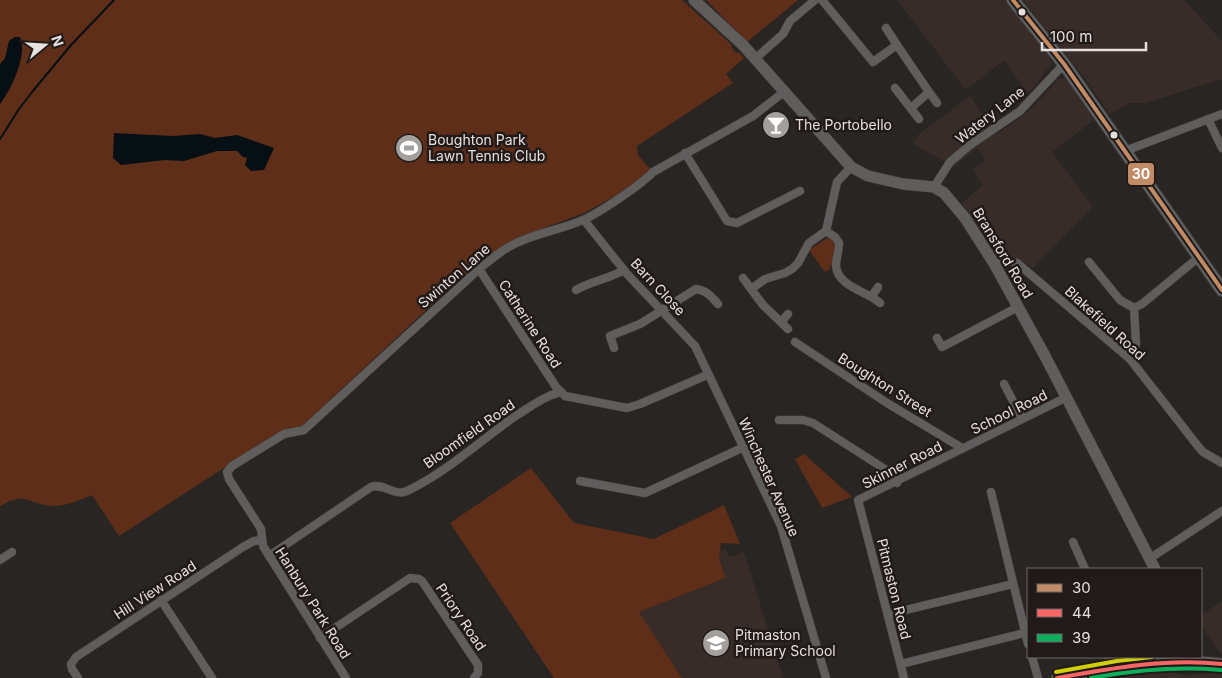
<svg xmlns="http://www.w3.org/2000/svg" width="1222" height="678" font-family="Inter,sans-serif">
<style>
.built{fill:#382c28}
.green{fill:#5e2e19}
.water{fill:#050f14}
.lines{fill:none;stroke-linecap:round;stroke-linejoin:round}
.stream{stroke:#050f14;stroke-width:2}
.street-casing{stroke:#43403f;stroke-width:9}
.secondary-casing{stroke:#43403f;stroke-width:12}
.primary-casing{stroke:#43403f;stroke-width:14}
.street{stroke:#605e5d;stroke-width:8}
.secondary{stroke:#605e5d;stroke-width:11}
.primary{stroke:#5f6364;stroke-width:12}
.bus-1-casing{stroke:#211a18;stroke-width:8}
.bus-2-casing{stroke:#211a18;stroke-width:8}
.bus-3-casing{stroke:#211a18;stroke-width:8}
.bus-4-casing{stroke:#211a18;stroke-width:8}
.bus-1{stroke:#c18c65;stroke-width:4}
.bus-2{stroke:#f66666;stroke-width:4}
.bus-3{stroke:#0daf5c;stroke-width:4}
.bus-4{stroke:#d0d000;stroke-width:4}
.bus-dot{fill:#e5e0de;stroke:#211a18;stroke-width:2}
.labels{text-anchor:middle;stroke-width:5;stroke-linejoin:round;paint-order:stroke}
.street-label{font-size:14px;fill:#e5e0de;stroke:#211a18}
.poi-label{font-size:14px;fill:#e5e0de;stroke:#211a18;text-anchor:start}
.line-badge{stroke:#211a18;stroke-width:2}
.badge-label{font-size:14px;text-anchor:middle;font-weight:bold;fill:#fff}
</style>
<rect width="100%" height="100%" fill="#292523"/>
<!-- built -->
<g class="built">
<polygon points="897,0 1006,0 1049,56 1051,65 1028,94 1004,60 966,90"/>
<polygon points="1023,0 1184,0 1222,41 1222,79 1145,103 1129,103 1110,115 1088,82"/>
<polygon points="1066,78 1094,120 1052,152 1093,207 1033,268 1007,255 997,257 962,203 983,185 973,170 986,160 977,148 954,167 913,144 919,134 970,96 997,134 1030,110 1059,79"/>
<polygon points="725,549 730,557 744,552 783,678 682,678 639,612 725,578 719,557 720,550"/>
<polygon points="1222,601 1222,655 1201,626 1201,615"/>
<polygon points="1170,671 1185,676 1212,673 1222,674 1222,678 1109,678"/>
</g>
<!-- green -->
<g class="green">
<path d="M0,0H682L732,45V48L736,53L738,52L744,58L726,74L733,83L637,146L638,155L650,169L648,172L617,195L584,213L523,236L487,256L454,284L301,427L282,430L119,536L92,495C80,500 67,506 54,506C29,505 28,490 0,506Z"/>
<polygon points="706,0 798,0 747,42"/>
<path d="M829,237C839,247 834,259 829,270L825,272L809,250Z"/>
<polygon points="804,454 852,497 822,508 795,459"/>
<polygon points="531,468 574,523 654,539 724,505 740,544 721,543 719,557 725,578 639,612 682,678 554,678 450,523"/>
</g>
<!-- water -->
<g class="water">
<path d="M15,37H20C28,55 11,90 0,104V64L5,58L9,41Z"/>
<polygon points="114,133 173,136 200,134 215,138 237,135 274,148 264,170 251,171 245,165 247,158 243,157 237,151 217,151 184,161 165,160 121,165 113,158"/>
</g>
<g class="lines">
<!-- stream -->
<polyline class="stream" points="0,139 19,109 32,92 71,45 114,0"/>
<!-- street casing -->
<g class="street-casing">
<g id="street">
<polyline points="822,0 873,62 897,45 929,92 911,108"/>
<polyline points="886,28 897,45"/>
<polyline points="756,58 783,34 790,21 815,0"/>
<polyline points="895,88 919,119"/>
<polyline points="929,92 937,103"/>
<polyline points="1208,119 1222,148"/>
<polyline points="1125,151 1222,114"/>
<polyline points="685,153 727,221 737,223 800,191"/>
<polyline points="934,187 950,162 970,145 1020,111 1064,64"/>
<polyline points="584,220 627,274 695,346 781,526 826,678"/>
<path d="M826,231L835,237L839,243C839,251 836,259 836,266C838,287 867,291 880,303"/>
<polyline points="1089,262 1120,300 1134,308"/>
<polyline points="995,265 1005,260 1017,263 1130,359 1197,445 1203,452 1222,463"/>
<polyline points="479,269 556,387 565,396 627,408 640,404 707,375"/>
<polyline points="743,278 751,289"/>
<path d="M576,290C591,281 609,279 624,270"/>
<polyline points="872,296 878,287"/>
<polyline points="781,322 788,314"/>
<polyline points="788,329 763,305 751,289 765,279 785,273 792,269 798,263 809,243 826,231 837,182 851,167"/>
<polyline points="937,338 942,347 1018,307"/>
<polyline points="795,342 887,403 962,448"/>
<path d="M614,348L610,336L640,324L696,289C706,290 712,297 718,304"/>
<polyline points="1130,359 1136,344 1134,308 1142,304 1199,257"/>
<polyline points="1004,384 1022,418"/>
<polyline points="779,420 803,420 813,423 891,473 897,483"/>
<polyline points="580,481 645,493 744,447"/>
<polyline points="991,492 1028,644"/>
<polyline points="1073,542 1085,569"/>
<path d="M269,556L371,487C383,482 394,497 407,491C447,472 481,440 517,415C532,406 544,396 561,392"/>
<polyline points="1149,559 1222,511"/>
<polyline points="0,560 12,552"/>
<polyline points="161,600 212,678"/>
<polyline points="889,614 1013,584"/>
<polyline points="320,638 410,578 419,579 422,581 478,665 478,673 474,678"/>
<polyline points="1032,657 1038,678"/>
<polyline points="1108,657 1111,669"/>
<polyline points="901,664 1028,632"/>
<polyline points="78,678 72,669 71,664 76,657 243,547 254,541 262,540"/>
<path d="M346,678L263,546L261,529L229,479L227,472L232,466L284,434L304,430L479,269C488,262 497,254 507,248C530,234 558,231 583,220C599,213 641,185 653,172L753,116L785,91"/>
<polyline points="904,678 858,500 1067,397"/>
</g>
</g>
<!-- secondary casing -->
<g class="secondary-casing">
<g id="secondary">
<polyline points="694,0 743,45 851,167 868,176 903,184 934,187 944,193 965,218 995,265 1045,356 1155,569"/>
<path d="M1057,678C1110,668 1168,656 1222,664"/>
</g>
</g>
<!-- primary casing -->
<g class="primary-casing">
<polyline id="primary" points="1013,0 1064,64 1222,290"/>
</g>
<!-- street -->
<use href="#street" class="street"/>
<!-- secondary -->
<use href="#secondary" class="secondary"/>
<!-- primary -->
<use href="#primary" class="primary"/>
<!-- bus-1 casing -->
<g class="bus-1-casing">
<polyline id="bus-1" points="1013,0 1064,64 1222,290"/>
</g>
<!-- bus-2 casing -->
<g class="bus-2-casing">
<path id="bus-2" d="M1057,678C1112,668 1166,658 1222,664"/>
</g>
<!-- bus-3 casing -->
<g class="bus-3-casing">
<path id="bus-3" d="M1091,678C1135,670 1177,666 1221,670"/>
</g>
<!-- bus-4 casing -->
<g class="bus-4-casing">
<polyline id="bus-4" points="1056,672 1117,661 1152,657"/>
</g>
<!-- bus-1 -->
<use href="#bus-1" class="bus-1"/>
<!-- bus-2 -->
<use href="#bus-2" class="bus-2"/>
<!-- bus-3 -->
<use href="#bus-3" class="bus-3"/>
<!-- bus-4 -->
<use href="#bus-4" class="bus-4"/>
</g>
<!-- icons -->
<defs>
<g id="bar-disc" transform="scale(1.4375)"><circle r="9.5" fill="#a39f9d" stroke="#211a18"/><path d="M-6-5H6L.8 .8V4.5H3.5V6h-7V4.5H-.8V.8Z" fill="#fff"/></g>
<g id="stadium-disc" transform="scale(1.4375)"><circle r="9.5" fill="#a39f9d" stroke="#211a18"/><path d="M0-5a6.5 5 0 1 0 0 10a6.5 5 0 1 0 0-10ZM-3.5-1.8h7v3.6h-7Z" fill="#fff"/></g>
<g id="school-disc" transform="scale(1.4375)"><circle r="9.5" fill="#a39f9d" stroke="#211a18"/><path d="M0-5L7-2L0 1L-7-2ZM-4 1L0 2.5L4 1V4Q0 6-4 4Z" fill="#fff"/></g>
</defs>
<g fill-rule="evenodd">
<use href="#bar-disc" x="776" y="125"/>
<use href="#stadium-disc" x="409" y="148"/>
<use href="#school-disc" x="716" y="643"/>
</g>
<!-- markers -->
<g class="bus-dot">
<circle cx="1022" cy="12" r="4.5"/>
<circle cx="1114" cy="135" r="4.5"/>
</g>
<g class="labels">
<!-- street labels -->
<g class="street-label">
<text transform="translate(990 115) rotate(-38)" y="5">Watery Lane</text>
<text transform="translate(1003 253) rotate(59)" y="5">Bransford Road</text>
<text transform="translate(454 276) rotate(-41)" y="5">Swinton Lane</text>
<text transform="translate(658 287) rotate(47)" y="5">Barn Close</text>
<text transform="translate(1105 323) rotate(42)" y="5">Blakefield Road</text>
<text transform="translate(530 324) rotate(57)" y="5">Catherine Road</text>
<text transform="translate(885 385) rotate(32)" y="5">Boughton Street</text>
<text transform="translate(1009 412) rotate(-26)" y="5">School Road</text>
<text transform="translate(469 434) rotate(-35)" y="5">Bloomfield Road</text>
<text transform="translate(902 465) rotate(-27)" y="5">Skinner Road</text>
<text transform="translate(769 477) rotate(66)" y="5">Winchester Avenue</text>
<text transform="translate(894 589) rotate(76)" y="5">Pitmaston Road</text>
<text transform="translate(155 590) rotate(-33)" y="5">Hill View Road</text>
<text transform="translate(313 603) rotate(58)" y="5">Hanbury Park Road</text>
<text transform="translate(461 617) rotate(56)" y="5">Priory Road</text>
</g>
<!-- poi labels -->
<g class="poi-label">
<text x="795" y="130">The Portobello</text>
<text x="428" y="145">Boughton Park<tspan x="428" dy="16">Lawn Tennis Club</tspan></text>
<text x="735" y="640">Pitmaston<tspan x="735" dy="16">Primary School</tspan></text>
</g>
</g>
<rect class="line-badge" x="1127" y="162" width="28" height="24" rx="5" fill="#c18c65"/>
<g class="badge-label">
<text x="1141" y="179">30</text>
</g>
<!-- legend -->
<rect x="1027" y="568" width="175" height="90" fill="#211a18" stroke="#6f6967"/>
<rect x="1037" y="584" width="25" height="8" fill="#c18c65" stroke="#6f6967"/>
<text x="1072" y="593" font-size="15" fill="#e5e0de">30</text>
<rect x="1037" y="609" width="25" height="8" fill="#f66666" stroke="#6f6967"/>
<text x="1072" y="618" font-size="15" fill="#e5e0de">44</text>
<rect x="1037" y="634" width="25" height="8" fill="#0daf5c" stroke="#6f6967"/>
<text x="1072" y="643" font-size="15" fill="#e5e0de">39</text>
<!-- north arrow -->
<g transform="translate(45 45) rotate(72)" stroke="#211a18" stroke-width="4" paint-order="stroke">
<path d="M0-4L9 19L0 12L-9 19Z" fill="#e5e0de"/>
<text y="-8" font-size="14" font-weight="bold" text-anchor="middle" fill="#e5e0de">N</text>
</g>
<!-- scale -->
<path d="M1042 42v8h104v-8" fill="none" stroke="#e5e0de" stroke-width="2.5"/>
<text x="1050" y="42" font-size="15" fill="#e5e0de" stroke="#211a18" stroke-width="4" paint-order="stroke">100 m</text>
</svg>
